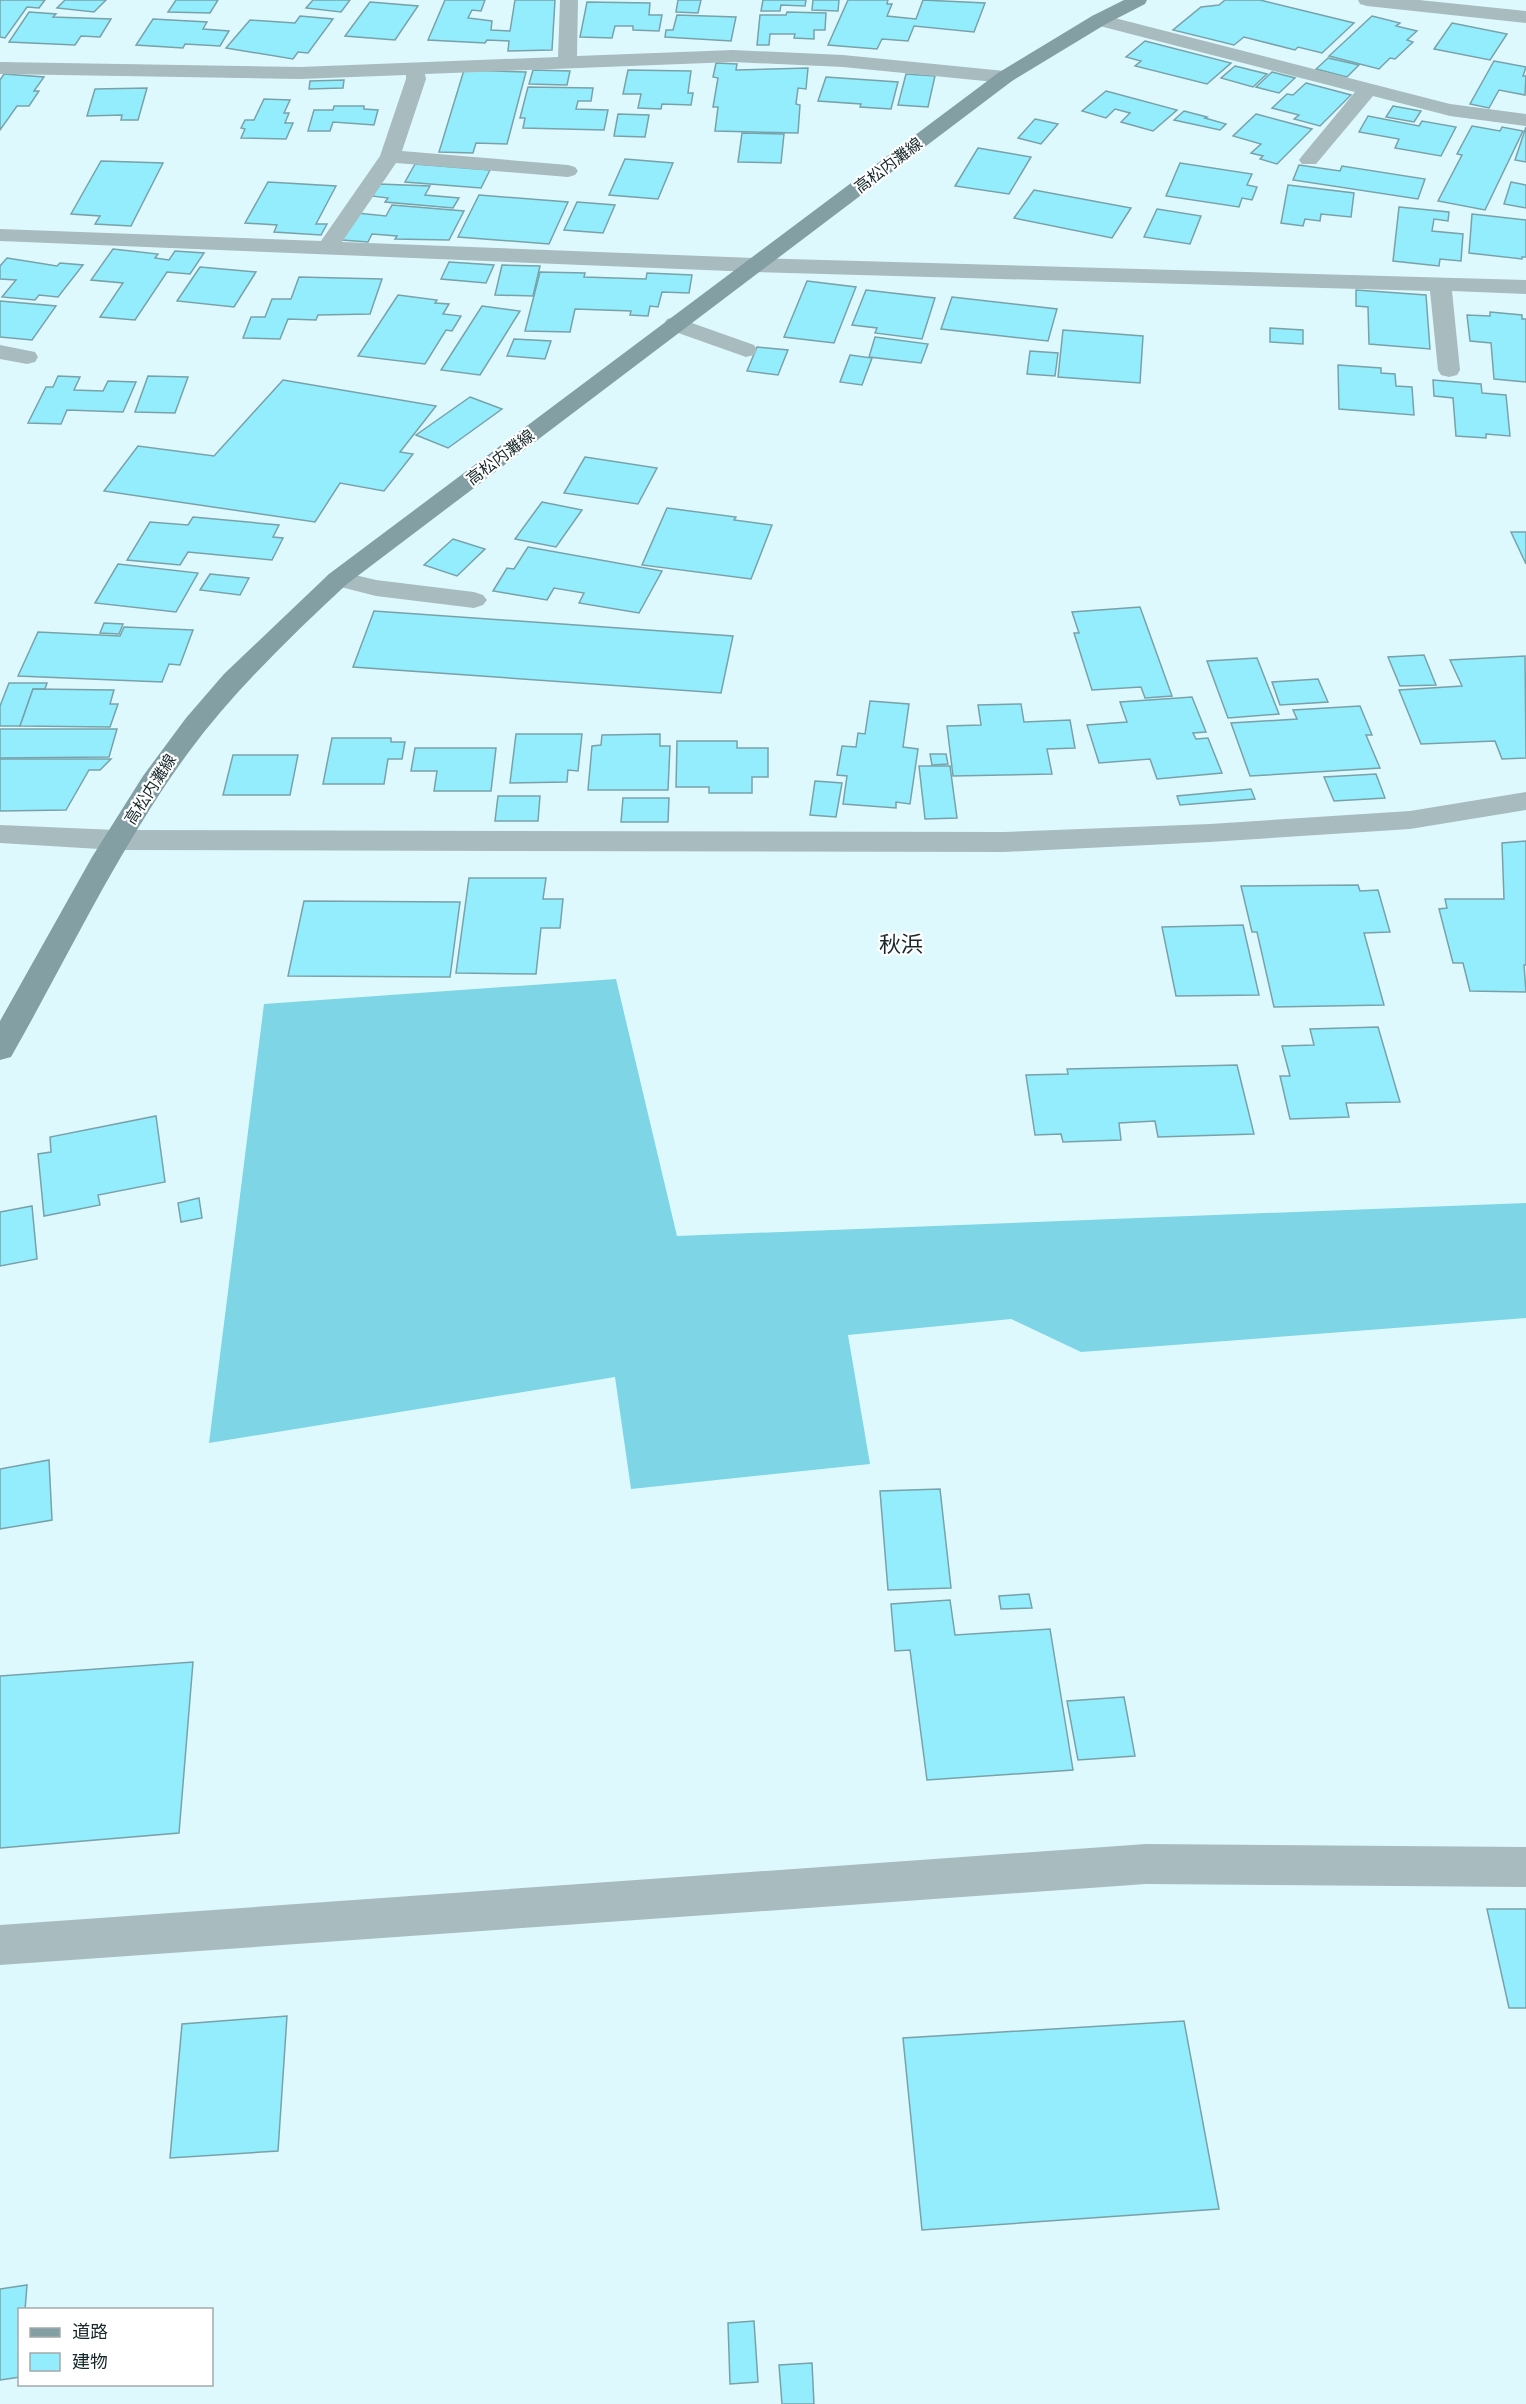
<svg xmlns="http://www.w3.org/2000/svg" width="1526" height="2404" font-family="Barlow,'Noto Sans JP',sans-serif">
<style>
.forest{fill:#7dd5e5}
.building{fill:#94edfc;stroke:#78a2aa;stroke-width:1.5}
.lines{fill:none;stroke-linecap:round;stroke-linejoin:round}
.lane{fill:#a8bbbe;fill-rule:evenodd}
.street{fill:#a8bbbe;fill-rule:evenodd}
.secondary{fill:#839fa4;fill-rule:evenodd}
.labels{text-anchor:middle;stroke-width:4.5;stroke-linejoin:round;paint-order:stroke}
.far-street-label{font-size:16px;fill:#17282b;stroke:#fff}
.quarter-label{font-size:22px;fill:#17282b;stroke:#fff}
</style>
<rect width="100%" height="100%" fill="#def9fe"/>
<!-- forest -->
<polygon class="forest" points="616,979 677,1236 1526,1203 1526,1318 1081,1352 1011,1319 848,1335 870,1464 631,1489 615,1377 209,1443 264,1004"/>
<!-- building -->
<g class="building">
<polygon points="0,0 45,0 39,8 27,7 5,38 0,37"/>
<polygon points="65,0 106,0 94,12 57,8"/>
<polygon points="176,0 218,0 210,13 168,12"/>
<polygon points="313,0 350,0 341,12 306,8"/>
<polygon points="445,0 485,0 481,11 472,10 468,18 492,21 491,30 510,31 515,0 555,0 552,50 508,51 509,41 487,40 485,43 428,40"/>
<polygon points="678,0 701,0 698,13 676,12"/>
<polygon points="763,0 806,0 805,6 781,5 780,11 761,11"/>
<polygon points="813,0 839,0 838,11 812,10"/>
<polygon points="848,0 888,0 887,4 892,4 887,16 916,19 923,0 985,3 974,32 914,26 908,41 882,39 877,49 828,45"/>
<polygon points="1225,0 1260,0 1354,23 1322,53 1298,47 1295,50 1244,37 1234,45 1173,30 1201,7 1219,5"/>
<polygon points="370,2 418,6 395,40 345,36"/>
<polygon points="587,2 650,3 649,15 662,15 659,31 633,30 633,26 615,26 612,38 580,37"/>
<polygon points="29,12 56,14 53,17 111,19 100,37 81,36 75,45 9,42"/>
<polygon points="787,12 826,13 825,30 814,30 814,39 794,38 795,34 770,34 769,45 757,45 760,15 786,15"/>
<polygon points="677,15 736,17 731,41 665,37 666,30 673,30"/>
<polygon points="300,16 333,19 308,53 298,52 293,59 226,48 250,20 295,23"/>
<polygon points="1372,16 1400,23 1396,26 1417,31 1407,40 1413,42 1395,59 1390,58 1379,69 1329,56"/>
<polygon points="153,19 207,22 203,29 229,31 220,46 185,44 183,48 136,45"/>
<polygon points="1452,23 1507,34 1490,60 1434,49"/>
<polygon points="1145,41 1231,63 1207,84 1135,66 1141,61 1126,57"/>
<polygon points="1328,58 1359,65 1347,77 1316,69"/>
<polygon points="1494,61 1526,67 1523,76 1526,76 1525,95 1499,90 1489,108 1470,104"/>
<polygon points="716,63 737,64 736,70 808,68 806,89 798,88 796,104 800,105 798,133 715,131 718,107 713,107 718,78 713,77"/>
<polygon points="1235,66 1267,74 1253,87 1221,78"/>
<polygon points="464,70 526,72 507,144 476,143 473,153 439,152"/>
<polygon points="533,70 570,71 567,85 529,84"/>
<polygon points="628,70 691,71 688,93 693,93 691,105 662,104 661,109 638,108 641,94 623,94"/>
<polygon points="1272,72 1295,78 1279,93 1256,87"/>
<polygon points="4,74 44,77 34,91 39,91 29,106 17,106 0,130 0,80"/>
<polygon points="906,74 935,76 928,107 898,105"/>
<polygon points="826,77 898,82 891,109 860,107 861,104 818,101"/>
<polygon points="344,80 343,88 309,89 310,81"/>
<polygon points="1306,83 1351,95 1320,126 1294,119 1299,115 1272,108 1287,94 1293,95"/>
<polygon points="528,87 593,88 591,101 578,101 576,109 608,110 604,130 523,128 525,118 520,118"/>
<polygon points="147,88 138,120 121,120 122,115 87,116 95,89"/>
<polygon points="1106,91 1177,110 1153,131 1121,122 1130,113 1115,109 1106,118 1082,111"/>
<polygon points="264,99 290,100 284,113 289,113 285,123 293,123 286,139 241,138 245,129 241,128 245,120 254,120"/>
<polygon points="334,106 364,106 364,109 378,110 374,125 333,122 330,131 308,131 314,110 333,110"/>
<polygon points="1393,106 1421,111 1414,122 1386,117"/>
<polygon points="1184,111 1207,117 1205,118 1226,124 1220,130 1174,120"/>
<polygon points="618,114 649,115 645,137 614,136"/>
<polygon points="1256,114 1312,129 1277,164 1260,159 1263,156 1251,153 1261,144 1233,136"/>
<polygon points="1368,116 1419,126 1422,121 1456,127 1441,156 1395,148 1399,139 1359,132"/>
<polygon points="1035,119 1058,124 1041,144 1018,138"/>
<polygon points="1472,126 1500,131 1502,127 1523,131 1485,210 1438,201 1462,155 1457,154"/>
<polygon points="1526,127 1526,162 1515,160"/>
<polygon points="742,133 784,134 781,163 738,162"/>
<polygon points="978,148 1031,157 1009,194 955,186"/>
<polygon points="625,159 673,163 658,199 609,195"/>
<polygon points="101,161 163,163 131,226 95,224 100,216 71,214"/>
<polygon points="1180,163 1252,174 1247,185 1257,187 1252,200 1242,198 1239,207 1166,196"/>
<polygon points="415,164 490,170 481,188 405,182"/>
<polygon points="1299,165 1340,171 1342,166 1425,179 1418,199 1293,180"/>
<polygon points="268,182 336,186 316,224 327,224 321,235 274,232 277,225 245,223"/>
<polygon points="1511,182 1526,185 1526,208 1504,204"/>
<polygon points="379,184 430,186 425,195 459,198 453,208 385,202 388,198 372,196"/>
<polygon points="1288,185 1354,193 1351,217 1321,214 1320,221 1305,219 1303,226 1281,223"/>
<polygon points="1034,190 1131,208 1112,238 1014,218"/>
<polygon points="479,195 568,202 549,244 458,237"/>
<polygon points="577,202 615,205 603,233 564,230"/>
<polygon points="392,205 464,211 449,240 395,239 397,236 372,234 368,242 342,240 357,213 386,216"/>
<polygon points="1399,207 1449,212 1448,221 1434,219 1432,231 1463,234 1461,261 1440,259 1439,266 1393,261"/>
<polygon points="1157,209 1201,216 1190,244 1144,237"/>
<polygon points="1472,214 1526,220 1526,257 1522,257 1522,259 1469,253"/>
<polygon points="113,249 158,254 155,258 169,260 175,251 204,253 190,274 167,272 135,320 100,317 123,283 91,280"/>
<polygon points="7,258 57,266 60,263 83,265 58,297 39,295 35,300 2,297 16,280 0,279 0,266"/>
<polygon points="449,262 494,265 486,283 441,279"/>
<polygon points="502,265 540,266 533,296 495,295"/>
<polygon points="200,267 256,272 234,307 177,301"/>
<polygon points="540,272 585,273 584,277 646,279 647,273 692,275 689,293 662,292 658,307 650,306 648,316 630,315 631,311 575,309 570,332 525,331"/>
<polygon points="299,277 382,279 370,314 318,315 316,320 288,319 280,339 243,338 251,317 265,317 272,299 291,299"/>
<polygon points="807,281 856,287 834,343 784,337"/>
<polygon points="866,290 935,298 922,339 875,333 877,328 852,325"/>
<polygon points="1356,290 1426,295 1430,349 1369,344 1368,307 1356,306"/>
<polygon points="398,295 437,300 435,303 449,304 443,314 461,316 452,331 446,330 425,364 358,356"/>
<polygon points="952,297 1057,309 1048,341 941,329"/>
<polygon points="0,301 56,306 32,340 0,337"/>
<polygon points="482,306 520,311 480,375 441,370"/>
<polygon points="1490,312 1522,315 1522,319 1526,319 1526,382 1494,379 1491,343 1470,341 1467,315 1490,316"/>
<polygon points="1270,328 1303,330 1303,344 1270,342"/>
<polygon points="1063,330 1143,336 1140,383 1058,377"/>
<polygon points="875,337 928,344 921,363 869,357"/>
<polygon points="514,339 551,341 545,359 507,356"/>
<polygon points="757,347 788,350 778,375 747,371"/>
<polygon points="1030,351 1058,353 1055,376 1027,374"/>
<polygon points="850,355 872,358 862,385 840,382"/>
<polygon points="1338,365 1381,368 1381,373 1395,374 1396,386 1412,387 1414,415 1339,409"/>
<polygon points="58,376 80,377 74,390 103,391 108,381 136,382 123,412 67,410 61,424 28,423 46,387 53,387"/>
<polygon points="148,376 188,377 175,413 135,412"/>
<polygon points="283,380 436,406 400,452 413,454 384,491 340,483 315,522 104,491 138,446 214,456"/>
<polygon points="1433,380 1481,384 1482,393 1506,395 1510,436 1486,434 1486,438 1456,436 1453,398 1434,396"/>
<polygon points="470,397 502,409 448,448 416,435"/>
<polygon points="585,457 657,468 638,504 564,493"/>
<polygon points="542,502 582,510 556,547 515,539"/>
<polygon points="667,508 736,517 734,520 772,525 751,579 642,565"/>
<polygon points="193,517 279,525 273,537 283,538 272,560 188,552 180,565 127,560 150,522 188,525"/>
<polygon points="1511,532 1526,532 1526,564"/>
<polygon points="453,539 485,549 457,576 424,565"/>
<polygon points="528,547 662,571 639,613 579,603 584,593 554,588 547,600 493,591 507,568 514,569"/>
<polygon points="118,564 198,573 176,612 95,603"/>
<polygon points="210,574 249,578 240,595 200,590"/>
<polygon points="1140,607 1172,696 1145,698 1141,687 1092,690 1074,633 1079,633 1072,612"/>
<polygon points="374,611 733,636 721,693 353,667"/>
<polygon points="104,623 123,624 119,634 100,633"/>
<polygon points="124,627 193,630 180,665 169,664 162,682 18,676 38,632 120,636"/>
<polygon points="1424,655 1436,685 1400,686 1388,657"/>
<polygon points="1525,656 1526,758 1502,759 1495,741 1421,744 1399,690 1462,686 1450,660"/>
<polygon points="1257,658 1279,714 1228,718 1207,661"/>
<polygon points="1318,679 1328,702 1280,705 1272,682"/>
<polygon points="9,683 47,683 45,689 33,689 20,726 0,726 0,706"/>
<polygon points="33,689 114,690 110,704 118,704 110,727 20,726"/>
<polygon points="1192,697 1206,732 1193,733 1196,739 1208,738 1222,773 1157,779 1150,759 1099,763 1087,725 1127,722 1120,702"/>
<polygon points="870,701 909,704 903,747 918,749 910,804 896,802 896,808 843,804 847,776 837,775 842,746 856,747 858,733 865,734"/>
<polygon points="1021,704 1024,722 1070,720 1075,748 1047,749 1052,774 953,776 947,726 981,725 978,705"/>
<polygon points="1360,706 1372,735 1366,735 1380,768 1250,776 1231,723 1297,719 1293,710"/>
<polygon points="0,729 117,729 109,757 0,758"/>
<polygon points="516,734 582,734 578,771 568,770 567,782 510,783"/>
<polygon points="660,734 660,746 670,746 668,790 588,790 592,746 601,745 602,735"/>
<polygon points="332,738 391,738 391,742 405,742 402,759 388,759 384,784 323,784"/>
<polygon points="677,741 737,741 737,748 768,748 768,777 752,777 752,793 709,793 709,787 676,787"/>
<polygon points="415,748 496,748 491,791 434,791 437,771 411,771"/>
<polygon points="930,754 946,754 948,764 932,765"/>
<polygon points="233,755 298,755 290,795 223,795"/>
<polygon points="0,759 111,759 100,770 89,770 66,810 0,811"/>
<polygon points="919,766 950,766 957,818 925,819"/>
<polygon points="1376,774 1385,798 1334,801 1324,777"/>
<polygon points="815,781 842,783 836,817 810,815"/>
<polygon points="1251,789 1255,799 1180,805 1177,796"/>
<polygon points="498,796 540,796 538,821 495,821"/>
<polygon points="623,798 669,798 668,822 621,822"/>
<polygon points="1526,841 1526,965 1524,965 1526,992 1470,991 1463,963 1453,963 1439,909 1447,908 1445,899 1504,899 1502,843"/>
<polygon points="469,878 546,878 543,899 563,899 560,928 541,928 536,974 456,973"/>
<polygon points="1358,885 1360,891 1378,890 1390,932 1364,933 1384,1005 1274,1007 1257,932 1252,932 1241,886"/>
<polygon points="304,901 460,902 450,977 288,976"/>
<polygon points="1243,925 1259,995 1176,996 1162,927"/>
<polygon points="1378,1027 1400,1102 1346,1103 1349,1117 1290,1119 1280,1076 1290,1076 1282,1046 1314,1045 1310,1029"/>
<polygon points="1237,1065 1254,1134 1158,1137 1155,1121 1119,1123 1121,1140 1063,1142 1061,1134 1035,1135 1026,1075 1068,1074 1067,1069"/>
<polygon points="156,1116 165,1182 98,1195 100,1205 44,1216 38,1154 51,1152 50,1137"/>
<polygon points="199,1198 202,1218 181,1222 178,1203"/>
<polygon points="32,1206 37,1259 0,1266 0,1212"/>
<polygon points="49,1460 52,1520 0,1529 0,1469"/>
<polygon points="940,1489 951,1588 888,1590 880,1491"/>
<polygon points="1029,1594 1032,1608 1001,1609 999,1596"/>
<polygon points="950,1600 955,1635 1050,1629 1073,1770 927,1780 910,1650 895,1651 891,1604"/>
<polygon points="193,1662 179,1833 0,1848 0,1676"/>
<polygon points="1124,1697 1135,1756 1078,1760 1067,1701"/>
<polygon points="1487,1909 1526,1909 1526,2008 1509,2008"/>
<polygon points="287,2016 278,2151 170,2158 182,2024"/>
<polygon points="1184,2021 1219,2209 922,2230 903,2038"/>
<polygon points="27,2285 25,2310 20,2310 20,2377 0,2380 0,2289"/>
<polygon points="754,2321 758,2382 730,2384 728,2323"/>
<polygon points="812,2363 814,2404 782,2404 779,2365"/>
</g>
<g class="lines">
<!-- lane -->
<polygon class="lane" points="338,571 376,580 474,592 483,595 487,600 483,605 474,608 376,596 329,584 325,579 329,574"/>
<!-- street -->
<g class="street">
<polygon points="560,0 578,0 577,56 733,50 843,55 1005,71 1012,73 1015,77 1012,81 1005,83 843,67 733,62 425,74 426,79 402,151 568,165 575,167 578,171 575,175 568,177 396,163 342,242 754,258 1526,280 1526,294 1452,291 1460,370 1457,375 1449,377 1441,375 1438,370 1430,291 754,272 0,241 0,229 321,241 380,156 406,79 406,75 300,79 0,74 0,62 300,67 558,57"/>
<polygon points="1358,0 1419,0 1526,11 1526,23 1367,6 1360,4"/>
<polygon points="1099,14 1450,104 1526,114 1526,126 1450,116 1373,96 1316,164 1302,164 1299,160 1302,156 1355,92 1092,24 1090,20 1092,16"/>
<polygon points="675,317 754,345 757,350 754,355 746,357 667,329 664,324 667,319"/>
<polygon points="0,345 35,352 38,357 35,362 27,364 0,359"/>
<polygon points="1526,792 1526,810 1410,829 1210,842 1004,852 116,850 0,843 0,825 116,830 1004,832 1210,824 1410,811"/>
<polygon points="1146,1844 1526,1847 1526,1887 1146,1884 0,1965 0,1925"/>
</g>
<!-- secondary -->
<path class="secondary" d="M1124,0H1147L1145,4L1106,24L1012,81L347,584C290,637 234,691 188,753C118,849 69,955 11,1057L0,1060V1021L92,857L143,776L186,718L224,674L329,574L998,73L1092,16Z"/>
</g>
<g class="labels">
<!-- far-street labels -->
<g class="far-street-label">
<text transform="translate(888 165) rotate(-37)" y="6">高松内灘線</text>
<text transform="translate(500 457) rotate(-37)" y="6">高松内灘線</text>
<text transform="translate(150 789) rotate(-57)" y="6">高松内灘線</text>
</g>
<!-- quarter labels -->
<g class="quarter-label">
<text x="901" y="952">秋浜</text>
</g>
</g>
<!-- legend -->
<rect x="18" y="2308" width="195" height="78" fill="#ffffff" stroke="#a2a9aa" stroke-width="1.5"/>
<rect x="30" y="2328" width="30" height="9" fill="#839fa4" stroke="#a2a9aa" stroke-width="1.5"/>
<text x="72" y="2338" font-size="18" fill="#17282b">道路</text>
<rect x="30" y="2353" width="30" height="18" fill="#94edfc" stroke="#a2a9aa" stroke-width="1.5"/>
<text x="72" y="2368" font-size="18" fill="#17282b">建物</text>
</svg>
